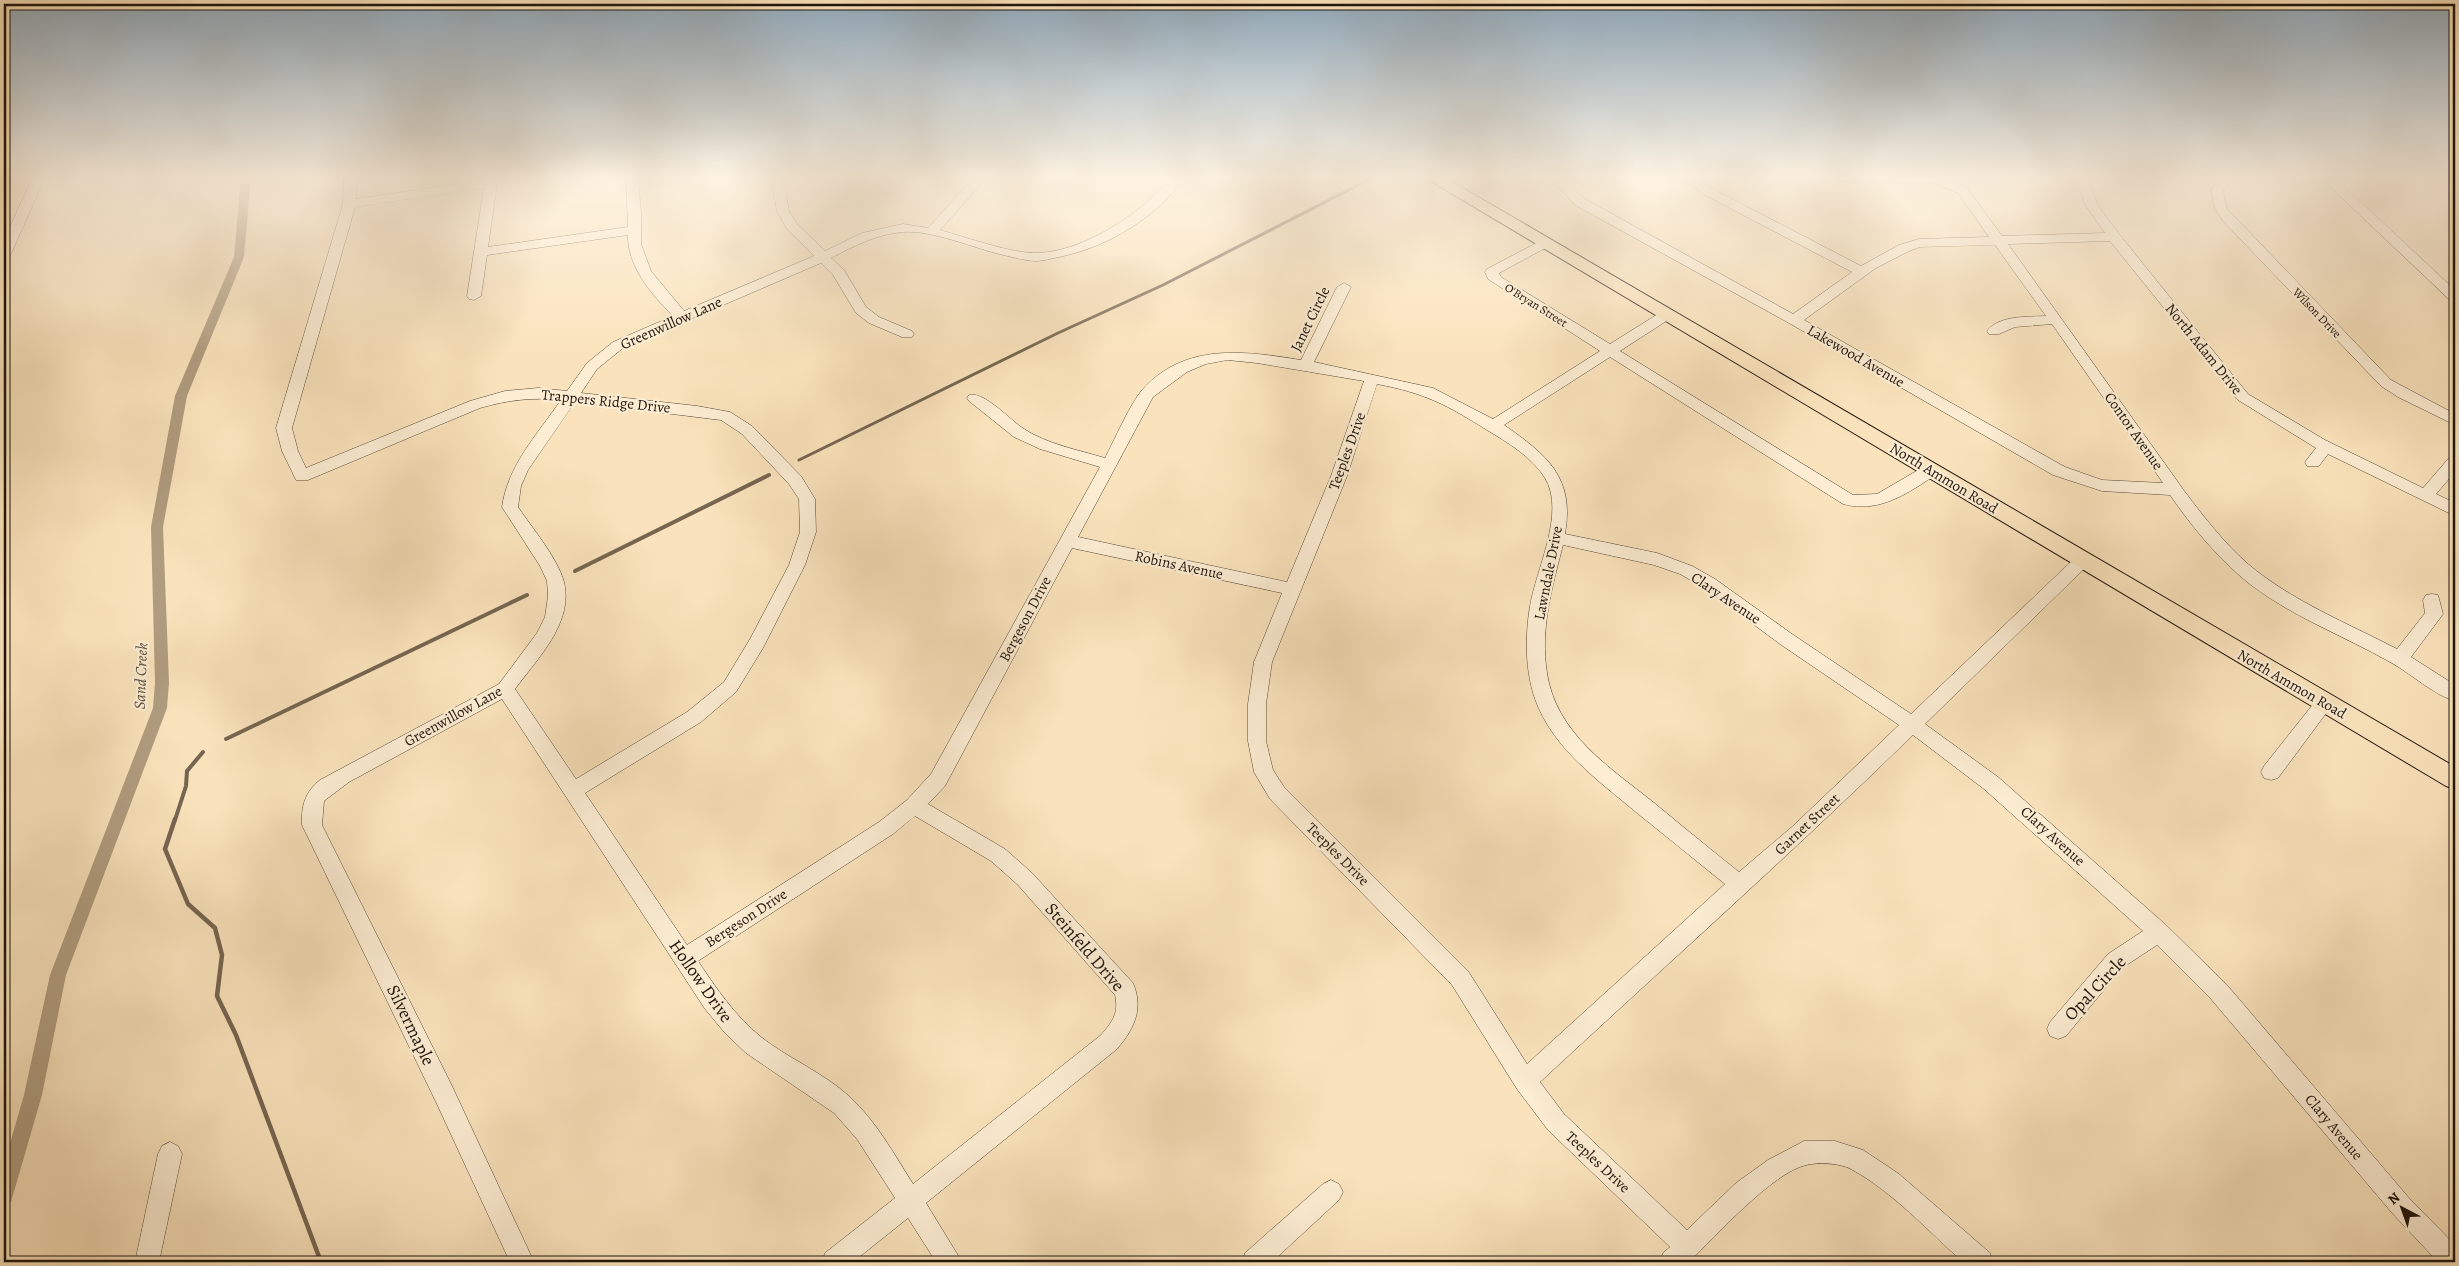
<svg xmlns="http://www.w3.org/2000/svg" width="2459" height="1266" font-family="Alegreya,serif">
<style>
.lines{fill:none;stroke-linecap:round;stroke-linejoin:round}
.stream-far2{stroke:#766651;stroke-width:3}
.stream-far1{stroke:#766651;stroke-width:4}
.stream{stroke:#766651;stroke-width:4.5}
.canal{fill:#b09d80;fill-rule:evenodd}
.minor-casing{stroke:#564837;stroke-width:1}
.major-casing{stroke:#1f140b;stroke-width:2}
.minor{fill:#fcedd3;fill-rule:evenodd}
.major{fill:#fae3bc;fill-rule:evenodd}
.labels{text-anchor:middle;stroke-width:4.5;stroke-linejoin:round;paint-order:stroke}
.far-street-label{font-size:12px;fill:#1f140b;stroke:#fcedd3}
.street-label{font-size:15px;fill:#1f140b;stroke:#fcedd3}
.water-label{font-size:16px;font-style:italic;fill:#605240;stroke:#fcedd3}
.near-street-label{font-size:18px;fill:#1f140b;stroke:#fcedd3}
</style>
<rect width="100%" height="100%" fill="#fae3bc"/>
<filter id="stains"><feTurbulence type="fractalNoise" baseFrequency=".004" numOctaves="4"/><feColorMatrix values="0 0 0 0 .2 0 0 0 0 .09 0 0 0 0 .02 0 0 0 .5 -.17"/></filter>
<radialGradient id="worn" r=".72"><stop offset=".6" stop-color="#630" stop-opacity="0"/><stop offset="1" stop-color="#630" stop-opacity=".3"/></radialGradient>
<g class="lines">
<!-- stream-far2 -->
<polyline class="stream-far2" points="799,460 1058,333 1163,285 1374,177"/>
<!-- stream-far1 -->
<g class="stream-far1">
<polyline points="575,571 769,475"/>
<polyline points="226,739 527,595"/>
<polyline points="175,820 186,786 187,771 203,752"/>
</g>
<!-- stream -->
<polyline class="stream" points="175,819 165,849 188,904 215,928 222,955 217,996 236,1035 321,1262"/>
<!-- canal -->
<polygon class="canal" points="241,177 251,177 244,257 187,396 163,527 169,683 167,708 66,975 42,1095 13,1195 11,1202 4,1204 4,1164 24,1095 50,975 153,708 155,683 151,527 175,396 234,257"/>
<!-- minor casing -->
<g class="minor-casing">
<g id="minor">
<polygon points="33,177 45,177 11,254 4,258 4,240"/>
<path d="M344,177H356V199L485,180L486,177H498L488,247L628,227L626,177H638L641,213V244L651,271L684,311L814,256L787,229L777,211L771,177H783L789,211L797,224L825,251L862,233L903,224L928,228L974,177H987L940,230C965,237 1013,254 1037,253C1084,252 1143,212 1172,177H1185C1156,218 1108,247 1059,257C1052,258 1044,261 1036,261C1026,261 1013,257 1003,255C973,248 933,230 903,232C877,234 854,246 831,258L844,270L866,307L879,317L912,331L914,334L912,337H902L869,323L856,313L833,275L821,263L623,348L597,369L581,393L697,406L730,412L752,426L801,476L815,499L816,532L805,565L763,648L736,692L701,722L585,793L687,945L879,822L907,800L931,774L1100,467L1040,449L1014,437L969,401L967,398L969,395C984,391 1010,420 1024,429C1047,444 1078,450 1105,458C1115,439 1129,406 1142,390C1185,342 1245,351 1301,360L1337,287L1344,283L1351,287L1314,362L1433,388L1493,419L1600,351L1488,279L1485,272L1487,269L1544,239L1549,240L1551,243L1549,246L1499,273L1501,277L1610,344L1661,312H1671L1673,315L1671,318L1620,351L1853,495L1877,494L1925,466H1937L1939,470L1937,474C1908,493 1879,514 1843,504L1610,357L1504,425C1547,455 1575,477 1565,534L1657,553L1692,566L1715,579L1792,634L1911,714L2076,557L2082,555L2088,557L2090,561L2088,565L1925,724L1998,777L2166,925L2227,985L2409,1198L2455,1245V1262H2438L2393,1214L2211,999L2157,945L2122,968L2066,1036L2058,1039L2050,1036L2047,1029L2050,1022L2108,954L2143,931L1984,789L1913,735C1791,854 1664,967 1540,1082L1564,1114L1687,1230L1736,1183L1768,1160L1804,1141H1835L1863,1150L1899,1174L1990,1253L1993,1262H1963C1928,1231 1893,1192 1851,1169C1840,1163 1818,1162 1806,1165C1772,1173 1715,1237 1689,1262H1660L1663,1253L1670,1247L1548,1130L1517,1089L1452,985L1270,799L1254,772L1248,741V704L1254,662L1282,593L1072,548L945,786L928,804L1005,849L1032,873L1133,983C1144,1009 1134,1029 1117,1049L926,1203L962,1262H936L908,1218L853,1262H822L825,1253L895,1198L857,1139L834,1113L746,1053L725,1033L705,1009L502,699L349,782L324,801L322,825L452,1086L534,1262H510L436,1102L302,825C301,806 305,792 320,780L499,684L537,633L545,617L548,596L547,581L540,566L502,507C508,465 537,435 561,400C532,397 508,400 480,408L308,480H296L282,451L276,428L343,204ZM484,188L467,296L469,299L474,300L481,296L487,255L628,235C627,266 652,295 673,316L613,342L587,363L567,391L538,388L505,391L470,401L306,468L298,451L292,428L355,207ZM1228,360L1257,363L1364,381L1331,476L1287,582L1078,537L1153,397L1187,372L1206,364ZM1377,384C1425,393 1447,405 1487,430C1507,442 1532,457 1545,478C1566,513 1536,569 1530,606C1525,636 1525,670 1535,699C1553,749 1598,780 1637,813C1666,836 1695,860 1725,884L1527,1064L1468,971L1284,787L1273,770L1266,741V704L1272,662L1347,476ZM575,402L721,420L742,434L789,484L799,499L800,532L789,565L750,639L724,682L687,712L576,779L515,689C537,659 574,623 564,582C557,557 532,528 518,507L521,486L528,470ZM1563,545L1654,565L1680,574L1703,587L1780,644L1899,725L1793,826L1739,872C1710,849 1681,825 1653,802C1609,767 1556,733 1547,673C1540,628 1552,588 1563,545ZM915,816L991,861L1018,885L1115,995C1119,1013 1113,1021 1101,1035L913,1184C894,1154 876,1121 850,1097C824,1073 789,1059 761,1037C735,1016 716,988 698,961L893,834Z"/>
<path d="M1550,177H1563L1585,199L1793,314L1852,272L1703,194L1682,177H1696L1711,188L1861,266L1899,245L1919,239L1989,237L1958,193L1934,183L1837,181L1831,177H1943L1966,187L2002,236L2105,233L2086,206L2075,177H2087L2098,206L2119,234L2248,394L2325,440L2423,488L2449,458L2455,457V472L2436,494L2455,503V516L2328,454L2319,466H2307L2305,462L2316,448L2238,400L2110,241L2008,244L2185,492C2204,517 2224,543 2248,564C2292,601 2347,623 2397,649L2425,613L2423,600L2426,595L2432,594L2438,595L2443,614L2411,657L2455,685V701C2432,694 2412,674 2390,662C2344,636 2293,617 2251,585C2219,560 2193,528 2170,495L2102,491L2053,475L1789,323L1575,205ZM1995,245L2046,316C2028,317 1999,315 1987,331L1989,334H1999L2015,327L2052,324L2163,483L2102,480L2065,467L1804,320L1876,268L1909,251L1920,247Z"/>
<polygon points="2221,177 2233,177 2223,191 2227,209 2233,215 2391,380 2455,414 2455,425 2398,397 2381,386 2223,221 2215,209 2211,191"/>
<polygon points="2320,177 2334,177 2455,290 2455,301 2450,300"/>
<polygon points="2442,177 2455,177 2455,187 2451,186"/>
<polygon points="2324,696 2330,698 2333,703 2330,708 2278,778 2271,780 2264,778 2261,772 2264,766 2318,698"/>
<polygon points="170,1142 178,1146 182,1154 159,1262 135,1262 158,1154 162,1146"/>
<polygon points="1331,1180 1339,1184 1343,1192 1339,1200 1272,1262 1242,1262 1245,1253 1323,1184"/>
</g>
</g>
<!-- major casing -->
<g class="major-casing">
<polygon id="major" points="1424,177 1444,177 2455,767 2455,789 2446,786"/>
</g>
<!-- minor -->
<use href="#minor" class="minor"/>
<!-- major -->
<use href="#major" class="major"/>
</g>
<!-- sky -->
<linearGradient id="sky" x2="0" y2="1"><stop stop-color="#91abbe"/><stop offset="0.5" stop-color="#fdf2e1"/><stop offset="1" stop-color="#fdf2e1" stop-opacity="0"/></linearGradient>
<rect width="2459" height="354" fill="url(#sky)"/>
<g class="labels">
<!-- far-street labels -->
<g class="far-street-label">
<text transform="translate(1536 305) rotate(32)" y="4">O'Bryan Street</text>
<text transform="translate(2317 313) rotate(46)" y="4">Wilson Drive</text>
</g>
<!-- street labels -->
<g class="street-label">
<text transform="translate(1310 319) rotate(-64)" y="5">Janet Circle</text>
<text transform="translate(671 323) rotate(-24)" y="5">Greenwillow Lane</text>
<text transform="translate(2204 349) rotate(51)" y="5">North Adam Drive</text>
<text transform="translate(1856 356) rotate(30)" y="5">Lakewood Avenue</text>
<text transform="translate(606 401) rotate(6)" y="5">Trappers Ridge Drive</text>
<text transform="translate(2134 431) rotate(55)" y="5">Contor Avenue</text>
<text transform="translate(1347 451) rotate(-70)" y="5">Teeples Drive</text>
<text transform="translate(1944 478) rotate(31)" y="5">North Ammon Road</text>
<text transform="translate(1179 565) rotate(12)" y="5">Robins Avenue</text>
<text transform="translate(1548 573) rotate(-79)" y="5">Lawndale Drive</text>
<text transform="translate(1726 598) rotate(34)" y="5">Clary Avenue</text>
<text transform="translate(1025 619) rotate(-62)" y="5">Bergeson Drive</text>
<text transform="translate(2292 684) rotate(30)" y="5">North Ammon Road</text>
<text transform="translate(453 716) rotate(-29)" y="5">Greenwillow Lane</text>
<text transform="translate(1807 824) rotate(-43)" y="5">Garnet Street</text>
<text transform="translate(2053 836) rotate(42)" y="5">Clary Avenue</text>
<text transform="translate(1338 854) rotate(45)" y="5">Teeples Drive</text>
<text transform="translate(746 918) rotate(-33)" y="5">Bergeson Drive</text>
<text transform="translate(2334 1127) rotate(50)" y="5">Clary Avenue</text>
<text transform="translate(1598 1162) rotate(43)" y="5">Teeples Drive</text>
</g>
<!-- water labels -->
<g class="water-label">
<text transform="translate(140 676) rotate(-88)" y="6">Sand Creek</text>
</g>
<!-- near-street labels -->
<g class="near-street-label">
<text transform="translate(1085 947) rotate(49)" y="6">Steinfeld Drive</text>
<text transform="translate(701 981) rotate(55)" y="6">Hollow Drive</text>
<text transform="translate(2095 988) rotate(-47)" y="6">Opal Circle</text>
<text transform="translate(411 1025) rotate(64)" y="6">Silvermaple</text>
</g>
</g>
<!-- margin -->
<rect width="2459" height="1266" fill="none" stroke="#fae3bc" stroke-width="20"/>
<rect x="5" y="5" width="2449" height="1256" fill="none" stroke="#1f140b" stroke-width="2.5"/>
<rect x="10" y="10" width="2439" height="1246" fill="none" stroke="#1f140b"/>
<!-- north arrow -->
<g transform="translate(2402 1208) rotate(319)" stroke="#fcedd3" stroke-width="4" paint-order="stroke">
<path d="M0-4L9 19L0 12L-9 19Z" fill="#1f140b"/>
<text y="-8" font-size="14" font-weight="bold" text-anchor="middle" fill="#1f140b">N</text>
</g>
<rect width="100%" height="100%" filter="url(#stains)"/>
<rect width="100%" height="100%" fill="url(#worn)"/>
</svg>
